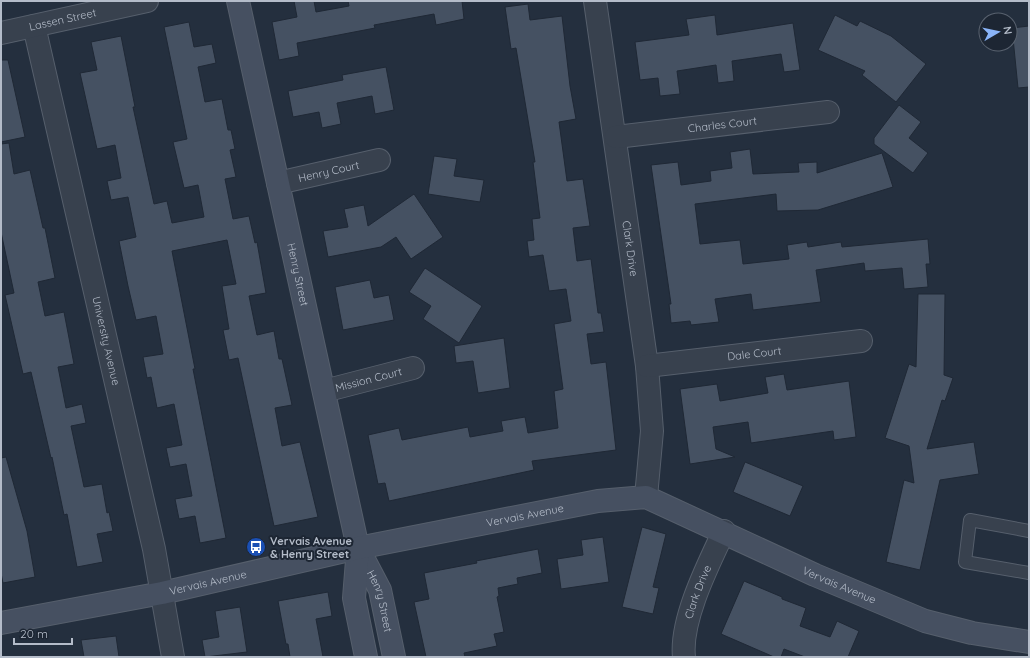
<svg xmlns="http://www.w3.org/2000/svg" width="1030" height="658" font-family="Quicksand,sans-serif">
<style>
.building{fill:#455162;stroke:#1f2835}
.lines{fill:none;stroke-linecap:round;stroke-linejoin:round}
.lane-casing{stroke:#565f6c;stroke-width:14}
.street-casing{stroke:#565f6c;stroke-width:24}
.secondary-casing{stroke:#565f6c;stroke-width:24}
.lane{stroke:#38414e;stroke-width:12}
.street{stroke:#38414e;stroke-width:22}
.secondary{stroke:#465061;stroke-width:22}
.labels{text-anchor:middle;stroke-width:4;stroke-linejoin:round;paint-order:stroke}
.street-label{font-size:11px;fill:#b4bcc9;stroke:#1d2633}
.poi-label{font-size:11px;font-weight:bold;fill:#b4bcc9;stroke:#1d2633;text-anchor:start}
</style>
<rect width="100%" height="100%" fill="#242f3e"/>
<!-- building -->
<g class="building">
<polygon points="294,1 314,1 316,12 349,6 348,1 462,1 464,19 436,25 434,14 374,25 375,28 297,43 299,56 279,60 272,22 297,17"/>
<polygon points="528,4 530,20 562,16 570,86 576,119 559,122 567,181 583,179 590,226 573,228 577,261 591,259 598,313 601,313 604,332 587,334 591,364 606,362 616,450 532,461 534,470 389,501 385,483 378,484 368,435 399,428 402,440 468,427 470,437 503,431 501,421 525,417 528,433 558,428 554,391 563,389 554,324 571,321 566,289 549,291 543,255 529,257 527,241 534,240 532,219 540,218 533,162 535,162 516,48 511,49 505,7"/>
<polygon points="715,15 717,35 793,23 800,70 784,72 781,54 732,61 734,81 718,83 716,65 677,71 680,94 660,96 658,78 640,80 635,42 689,35 686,19"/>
<polygon points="835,15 857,26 860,21 891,36 926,64 896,102 862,75 865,71 818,50"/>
<polygon points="189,22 194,47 212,44 216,63 198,67 205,102 222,99 228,130 231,130 235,149 230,150 236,177 225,179 233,219 249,216 255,243 257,242 266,293 249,296 257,335 274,331 279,359 282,359 292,405 275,408 282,446 300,442 318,517 274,526 238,358 229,360 223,330 229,329 222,286 236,284 227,240 172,251 195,369 193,369 226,538 200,543 195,516 179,519 175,499 192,496 186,464 170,467 166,448 182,445 174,404 157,408 151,377 147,378 143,357 163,354 156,316 136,320 128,286 119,241 136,237 128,197 111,200 107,181 121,178 115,145 97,149 80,73 97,70 91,42 121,36 135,107 133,107 154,204 167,201 172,223 204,217 198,185 184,188 173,142 187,139 164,27"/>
<polygon points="1029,26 1029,87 1018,88 1012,28"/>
<polygon points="1,60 8,60 25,137 1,142"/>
<polygon points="386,67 394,110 375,114 372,96 337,103 341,124 322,128 319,112 293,117 288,91 343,80 342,75"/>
<polygon points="899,105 921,122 909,138 928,153 913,173 874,144 874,138"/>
<polygon points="9,143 14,174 30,170 43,228 45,228 55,278 38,282 45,316 64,312 74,364 58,367 66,408 82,404 86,423 71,426 84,487 102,484 107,513 109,512 113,531 97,534 103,562 77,567 67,514 64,515 52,457 51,458 31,372 23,374 5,295 14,293 1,232 1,144"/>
<polygon points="750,149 753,174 799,172 798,163 817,162 817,173 882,153 893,187 818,210 777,211 776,194 695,204 700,244 740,240 743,264 789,259 787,245 807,242 808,247 841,242 842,247 928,239 930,264 926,264 928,287 904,289 902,268 865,271 864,263 816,270 821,302 753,310 751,294 715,299 719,322 691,325 690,321 671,323 669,304 671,304 651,165 678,162 681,185 711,181 710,171 732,168 730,152"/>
<polygon points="434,156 457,159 454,176 484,180 480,202 428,194"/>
<polygon points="414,194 443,237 411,259 396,237 381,247 328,257 323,231 348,227 344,209 364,205 368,226"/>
<polygon points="425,268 482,306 459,343 423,319 431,306 409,292"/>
<polygon points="370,280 374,298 389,295 394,320 343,330 335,287"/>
<polygon points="918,294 945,294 944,375 953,378 945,401 942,400 927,449 974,442 979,474 940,480 920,570 886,562 904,480 914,483 909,446 885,438 909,364 916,367"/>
<polygon points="504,338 510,388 478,393 473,361 456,363 454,346"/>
<polygon points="784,374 787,390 849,381 856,437 834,440 833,431 751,443 748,422 713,427 716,449 735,457 690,464 680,389 717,384 720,401 768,393 765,377"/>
<polygon points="6,457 27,531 35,577 3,583 1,573 1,458"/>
<polygon points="745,462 803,486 790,516 733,492"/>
<polygon points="642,527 666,534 653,587 659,588 653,614 622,607"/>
<polygon points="603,537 609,582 561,589 557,559 583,555 581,540"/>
<polygon points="538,549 542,573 517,578 518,584 498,588 499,596 497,597 504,632 494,634 497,646 464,653 465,657 426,657 414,602 429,599 424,573 477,563 476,561"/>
<polygon points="744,581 782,597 782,599 806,608 800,626 830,637 837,621 859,631 848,657 805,657 784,649 781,657 774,657 721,634"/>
<polygon points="328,592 332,616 316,619 323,657 290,657 288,644 286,644 278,601"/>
<polygon points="240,607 247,652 205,657 202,640 219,637 215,611"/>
<polygon points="116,636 119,657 84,657 81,640"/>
</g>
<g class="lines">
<!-- lane casing -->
<g class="lane-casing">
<polyline id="lane" points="1029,531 970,520 965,562 1029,573"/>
</g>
<!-- street casing -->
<g class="street-casing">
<g id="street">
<path id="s1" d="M595,1L647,366L652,431L646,497"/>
<path id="s2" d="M34,26L154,549L173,657"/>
<path id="s3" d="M1,33L147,1"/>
<path id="s4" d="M616,137L828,112"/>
<path id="s5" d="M278,183L379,160"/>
<path id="s6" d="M647,366L861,341"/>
<path id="s7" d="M324,391L413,368"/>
<path id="s8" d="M684,657C680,620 708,565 724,531"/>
</g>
</g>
<!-- secondary casing -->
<g class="secondary-casing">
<g id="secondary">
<path id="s9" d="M238,1L358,548L380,590L394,657"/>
<polyline points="358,548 354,598 366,657"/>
<path id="s10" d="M1,623L162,593L358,548L598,501L646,497L815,575L925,621L972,633L1029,642"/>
</g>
</g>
<!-- lane -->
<use href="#lane" class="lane"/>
<!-- street -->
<use href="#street" class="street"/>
<!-- secondary -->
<use href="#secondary" class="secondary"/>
</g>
<!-- icons -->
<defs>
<g id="bus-disc" transform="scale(1)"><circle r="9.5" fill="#1a4fb4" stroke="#1d2633"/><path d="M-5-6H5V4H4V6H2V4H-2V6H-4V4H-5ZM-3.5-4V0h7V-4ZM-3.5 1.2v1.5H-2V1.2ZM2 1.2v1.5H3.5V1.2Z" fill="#fff"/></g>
</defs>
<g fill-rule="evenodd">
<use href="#bus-disc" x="256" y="547"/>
</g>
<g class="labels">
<!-- street labels -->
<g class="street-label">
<text dy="4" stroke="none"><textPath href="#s3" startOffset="63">Lassen Street</textPath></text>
<text dy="4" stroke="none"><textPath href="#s4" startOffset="107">Charles Court</textPath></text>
<text dy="4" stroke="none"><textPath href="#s5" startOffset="52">Henry Court</textPath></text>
<text dy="4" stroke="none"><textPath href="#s1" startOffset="250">Clark Drive</textPath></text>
<text dy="4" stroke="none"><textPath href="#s9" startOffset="280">Henry Street</textPath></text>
<text dy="4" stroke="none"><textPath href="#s2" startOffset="323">University Avenue</textPath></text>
<text dy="4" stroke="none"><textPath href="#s6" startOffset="108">Dale Court</textPath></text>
<text dy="4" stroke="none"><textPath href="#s7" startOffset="46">Mission Court</textPath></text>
<text dy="4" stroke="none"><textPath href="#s10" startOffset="535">Vervais Avenue</textPath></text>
<text dy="4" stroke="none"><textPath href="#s10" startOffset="211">Vervais Avenue</textPath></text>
<text dy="4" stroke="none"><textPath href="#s10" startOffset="870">Vervais Avenue</textPath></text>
<text dy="4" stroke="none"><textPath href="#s8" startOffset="67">Clark Drive</textPath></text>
<text dy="4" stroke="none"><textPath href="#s9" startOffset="618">Henry Street</textPath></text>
</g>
<!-- poi labels -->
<g class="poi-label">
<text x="270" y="545">Vervais Avenue<tspan x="270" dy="13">&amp; Henry Street</tspan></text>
</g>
</g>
<!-- border -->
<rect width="1030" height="658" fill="none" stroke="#b4bcc9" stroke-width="4"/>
<!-- north arrow -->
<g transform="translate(998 32) rotate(81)"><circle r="19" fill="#1d2633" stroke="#59626f"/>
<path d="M0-3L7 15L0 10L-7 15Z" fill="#8ab4f8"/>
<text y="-6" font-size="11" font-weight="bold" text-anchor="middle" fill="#b4bcc9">N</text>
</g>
<!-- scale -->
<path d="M14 638v6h58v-6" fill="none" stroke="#b4bcc9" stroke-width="2"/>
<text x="20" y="638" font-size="12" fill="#b4bcc9" stroke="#1d2633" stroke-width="3" paint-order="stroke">20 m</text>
</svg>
